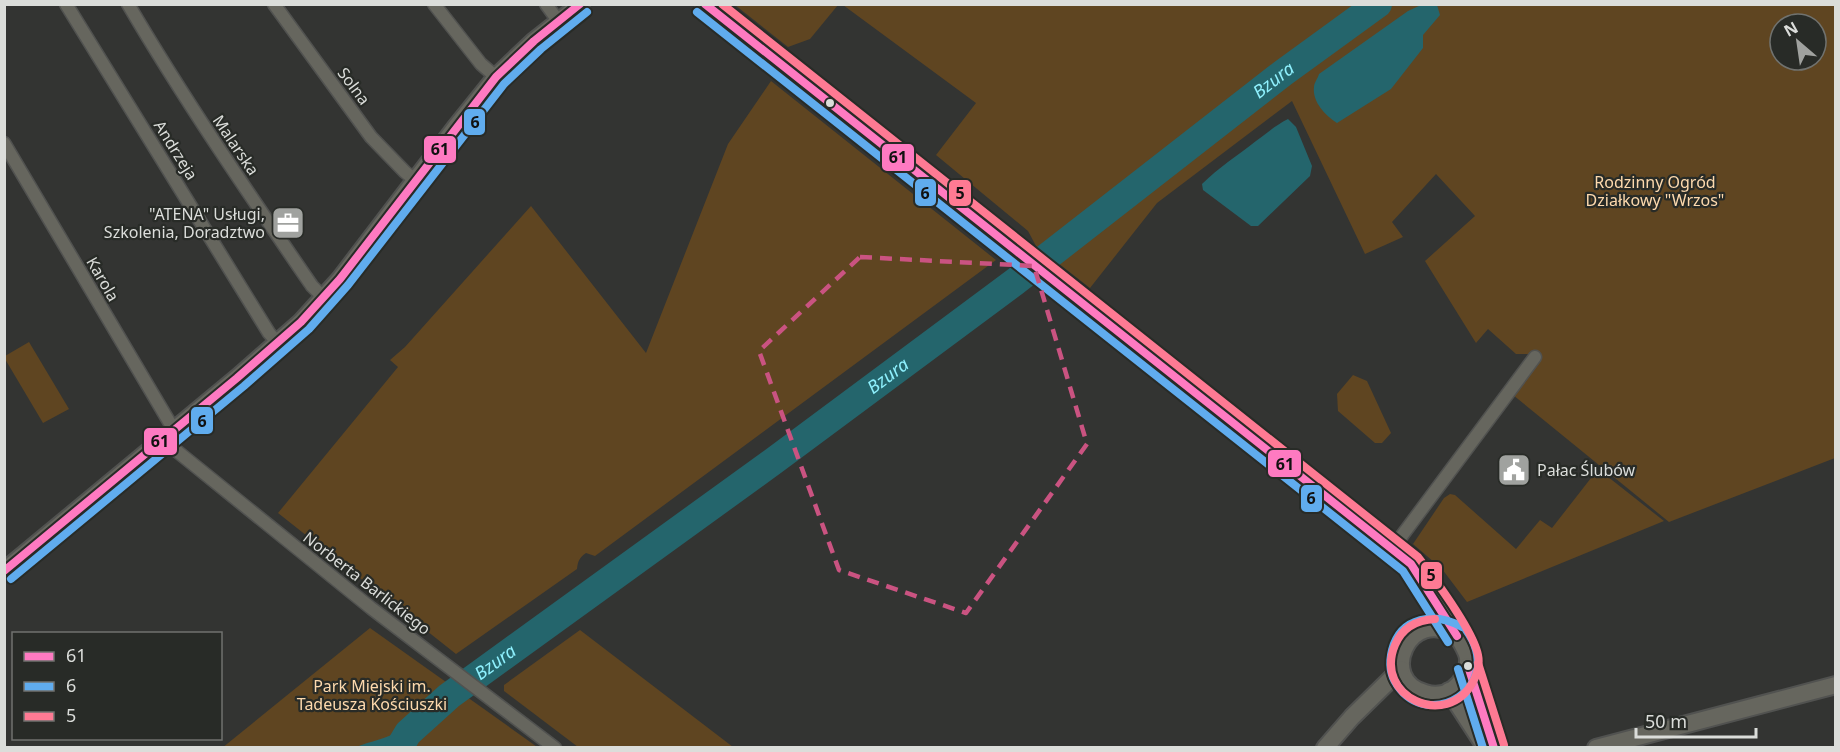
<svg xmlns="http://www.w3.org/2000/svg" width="1840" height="752" font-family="'Noto Sans',sans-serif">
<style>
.green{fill:#5f4521;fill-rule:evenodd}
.water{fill:#24656c}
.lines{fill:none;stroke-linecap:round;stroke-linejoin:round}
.river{stroke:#24656c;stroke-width:28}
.minor-casing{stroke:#515250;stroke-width:15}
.tertiary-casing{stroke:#515250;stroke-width:20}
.minor{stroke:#66665e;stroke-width:12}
.tertiary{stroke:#66665e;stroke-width:16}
.bus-1-casing{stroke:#282b27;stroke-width:12}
.bus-2-casing{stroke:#282b27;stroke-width:12}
.bus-3-casing{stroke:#282b27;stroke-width:12}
.bus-1{stroke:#fe7ac1;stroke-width:8}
.bus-2{stroke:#60acee;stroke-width:8}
.bus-3{stroke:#fe7a93;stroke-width:8}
.marked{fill:none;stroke:#ca5381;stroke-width:4.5;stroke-dasharray:12 8;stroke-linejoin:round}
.bus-dot{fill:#dbddda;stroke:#282b27;stroke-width:2}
.labels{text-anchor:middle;stroke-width:4.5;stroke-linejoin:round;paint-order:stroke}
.street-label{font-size:16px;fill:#dbddda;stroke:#282b27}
.park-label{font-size:16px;fill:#fdd9ad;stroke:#282b27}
.poi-label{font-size:16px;fill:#dbddda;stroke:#282b27;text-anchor:end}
.water-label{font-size:18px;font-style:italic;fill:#8ef0fd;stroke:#282b27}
.line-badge{stroke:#282b27;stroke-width:2}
.pale-badge-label{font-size:16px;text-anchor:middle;font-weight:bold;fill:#111}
</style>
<rect width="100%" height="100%" fill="#333432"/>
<!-- green -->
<g class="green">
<polygon points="735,5 838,5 810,39 788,47"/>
<path d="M843,5H1835V458L1669,522L1513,395L1531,354H1516L1488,329L1476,343L1425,261L1475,216L1436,174L1392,222L1403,237L1365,254L1292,101L1157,203L1090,288L1036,246L1028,231L936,155L976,103ZM1780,24H1816V60H1780Z"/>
<path d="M771,81L996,260L595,556L586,553C579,558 578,561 577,569L456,654L278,513L398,367L390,360L405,347L531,206L646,353L728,144Z"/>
<polygon points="29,342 69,409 43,423 5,359 5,356"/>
<polygon points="1353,375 1367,381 1391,433 1382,443 1375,443 1338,411 1337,394"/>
<polygon points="1598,469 1664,521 1467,602 1442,569 1413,544 1444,498 1450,494 1455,495 1516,549 1540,520 1552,528"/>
<polygon points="370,628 526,739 537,747 222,748"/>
<polygon points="580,630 733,747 578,747 504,691 504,685"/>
</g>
<!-- water -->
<g class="water">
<path d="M1421,5H1437L1440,15L1423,35V48L1391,89L1337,123C1326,116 1312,102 1314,87C1314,83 1318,78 1319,74L1408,11Z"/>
<path d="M1288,119L1296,127L1312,166L1310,176L1258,226H1251L1203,190L1202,184C1219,167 1237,156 1256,141C1267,133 1276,125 1288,119Z"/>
<path d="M399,731L408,733L416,747H356C371,741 386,739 399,731Z"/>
</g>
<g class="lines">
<!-- river -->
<path class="river" id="s1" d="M399,748L408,733L449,696L775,460L1016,281L1283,73L1378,4"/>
<!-- minor casing -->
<g class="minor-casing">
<g id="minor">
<polyline points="66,4 269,333 278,343"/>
<path d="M128,4C185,101 249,194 312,286L324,298"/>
<polyline points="274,4 371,137 405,172 415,180"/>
<polyline points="434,4 481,64 496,77"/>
<polyline points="546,4 559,22"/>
<polyline points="4,143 174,430"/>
<polyline points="164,438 173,448 371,608 555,748"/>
<polyline points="1392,549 1535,357"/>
</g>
</g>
<!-- tertiary casing -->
<g class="tertiary-casing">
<g id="tertiary">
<path d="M704,4L1411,564C1422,582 1466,643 1468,658C1469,671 1462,683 1452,690C1444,695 1434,696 1425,693C1377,681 1408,604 1457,636"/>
<polyline points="4,571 237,378 301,322 340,279 455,128 496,77 534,41 581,4"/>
<polyline points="1468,666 1494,748"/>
<polyline points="1449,691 1486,748"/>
<polyline points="1325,748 1352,717 1401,669"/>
<polyline points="1596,748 1836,685"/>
</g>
</g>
<!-- minor -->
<use href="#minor" class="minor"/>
<!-- tertiary -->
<use href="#tertiary" class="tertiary"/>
<!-- bus-1 casing -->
<g class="bus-1-casing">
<g id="bus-1">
<polyline points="705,4 1411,564 1457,636"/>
<polyline points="4,571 237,378 301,322 340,279 496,77 534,41 580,4"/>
<polyline points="1468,666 1494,748"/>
</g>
</g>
<!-- bus-2 casing -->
<g class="bus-2-casing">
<g id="bus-2">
<polyline points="697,12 1403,571 1448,642"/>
<polyline points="11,579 244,386 309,329 348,285 504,84 541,49 587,12"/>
<path d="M1462,627C1435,612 1401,616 1392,650C1389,662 1390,675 1397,685C1429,733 1507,687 1466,630"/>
<polyline points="1458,669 1483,748"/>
</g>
</g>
<!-- bus-3 casing -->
<g class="bus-3-casing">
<g id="bus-3">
<path d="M722,4L1418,557C1434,578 1473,631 1478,655C1480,664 1477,674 1473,682C1447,730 1373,697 1395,645C1402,628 1417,620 1435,619"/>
<polyline points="1478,663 1504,745"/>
</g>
</g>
<!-- bus-1 -->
<use href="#bus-1" class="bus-1"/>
<!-- bus-2 -->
<use href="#bus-2" class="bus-2"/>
<!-- bus-3 -->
<use href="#bus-3" class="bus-3"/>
</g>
<!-- marked area -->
<path class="marked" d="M860,257L1034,266L1087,444L966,613L839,570L759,351Z"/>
<!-- icons -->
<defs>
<g id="office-square" transform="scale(1.725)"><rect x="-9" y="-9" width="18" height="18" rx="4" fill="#a0a29f" stroke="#282b27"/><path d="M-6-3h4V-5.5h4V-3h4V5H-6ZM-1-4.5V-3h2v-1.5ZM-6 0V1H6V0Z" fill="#fff"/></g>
<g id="civic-square" transform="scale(1.725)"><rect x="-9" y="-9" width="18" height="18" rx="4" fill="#a0a29f" stroke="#282b27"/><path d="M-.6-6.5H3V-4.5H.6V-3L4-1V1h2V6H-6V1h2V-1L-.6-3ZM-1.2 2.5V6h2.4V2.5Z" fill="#fff"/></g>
</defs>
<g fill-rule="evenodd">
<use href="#office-square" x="288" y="223"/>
<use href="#civic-square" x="1514" y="470"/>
</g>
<!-- markers -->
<g class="bus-dot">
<circle cx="830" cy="103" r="5"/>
<circle cx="1468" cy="666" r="5"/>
</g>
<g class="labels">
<!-- street labels -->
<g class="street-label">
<text transform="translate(354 86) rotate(53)" y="6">Solna</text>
<text transform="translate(236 145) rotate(56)" y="6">Malarska</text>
<text transform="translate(176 150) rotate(58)" y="6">Andrzeja</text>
<text transform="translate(103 279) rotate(60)" y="6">Karola</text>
<text transform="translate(367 583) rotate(38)" y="6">Norberta Barlickiego</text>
</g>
<!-- park labels -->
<g class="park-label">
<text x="1655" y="188">Rodzinny Ogród<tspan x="1655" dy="18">Działkowy "Wrzos"</tspan></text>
<text x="372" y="692">Park Miejski im.<tspan x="372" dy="18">Tadeusza Kościuszki</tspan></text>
</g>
<!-- poi labels -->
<g class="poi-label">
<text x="265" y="220">"ATENA" Usługi,<tspan x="265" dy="18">Szkolenia, Doradztwo</tspan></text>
<text x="1537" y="476" text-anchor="start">Pałac Ślubów</text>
</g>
<!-- water labels -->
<g class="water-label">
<text dy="6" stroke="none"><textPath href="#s1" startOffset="1102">Bzura</textPath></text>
<text dy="6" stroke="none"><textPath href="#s1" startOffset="616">Bzura</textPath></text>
<text dy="6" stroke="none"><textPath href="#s1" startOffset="130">Bzura</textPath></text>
</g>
</g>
<g class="line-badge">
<rect x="463" y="108" width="23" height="28" rx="6" fill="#60acee"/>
<rect x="423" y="135" width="34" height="29" rx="6" fill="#fe7ac1"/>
<rect x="881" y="143" width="34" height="29" rx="6" fill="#fe7ac1"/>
<rect x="914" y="178" width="23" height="29" rx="6" fill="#60acee"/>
<rect x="948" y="179" width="24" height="28" rx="6" fill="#fe7a93"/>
<rect x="190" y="406" width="24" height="29" rx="6" fill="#60acee"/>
<rect x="143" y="427" width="35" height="29" rx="6" fill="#fe7ac1"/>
<rect x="1267" y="449" width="35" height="29" rx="6" fill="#fe7ac1"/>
<rect x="1300" y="484" width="23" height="29" rx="6" fill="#60acee"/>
<rect x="1420" y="561" width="23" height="29" rx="6" fill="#fe7a93"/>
</g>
<g class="pale-badge-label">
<text x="475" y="128">6</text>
<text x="440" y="155">61</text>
<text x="898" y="163">61</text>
<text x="925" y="199">6</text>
<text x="960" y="199">5</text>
<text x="202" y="427">6</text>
<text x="160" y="447">61</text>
<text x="1285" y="470">61</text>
<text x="1311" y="504">6</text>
<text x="1431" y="581">5</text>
</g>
<!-- border -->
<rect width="1840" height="752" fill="none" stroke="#dbddda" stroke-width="12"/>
<!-- legend -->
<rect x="12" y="632" width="210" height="108" fill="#282b27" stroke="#70726f" stroke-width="1.5"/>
<rect x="24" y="652" width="30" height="9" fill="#fe7ac1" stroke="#70726f" stroke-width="1.5"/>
<text x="66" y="662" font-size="18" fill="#dbddda">61</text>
<rect x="24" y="682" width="30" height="9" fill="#60acee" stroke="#70726f" stroke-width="1.5"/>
<text x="66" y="692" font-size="18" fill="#dbddda">6</text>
<rect x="24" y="712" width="30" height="9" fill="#fe7a93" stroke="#70726f" stroke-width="1.5"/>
<text x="66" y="722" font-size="18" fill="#dbddda">5</text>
<!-- north arrow -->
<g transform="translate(1798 42) rotate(331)"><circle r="28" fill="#282b27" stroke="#70726f" stroke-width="1.5"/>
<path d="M0-4.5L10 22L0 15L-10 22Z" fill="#a0a29f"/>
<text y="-9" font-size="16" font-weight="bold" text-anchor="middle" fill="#dbddda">N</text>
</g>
<!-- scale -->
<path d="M1636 728v9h120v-9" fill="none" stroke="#dbddda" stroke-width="3"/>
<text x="1645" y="728" font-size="18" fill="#dbddda" stroke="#282b27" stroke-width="4.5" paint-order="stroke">50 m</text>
</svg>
